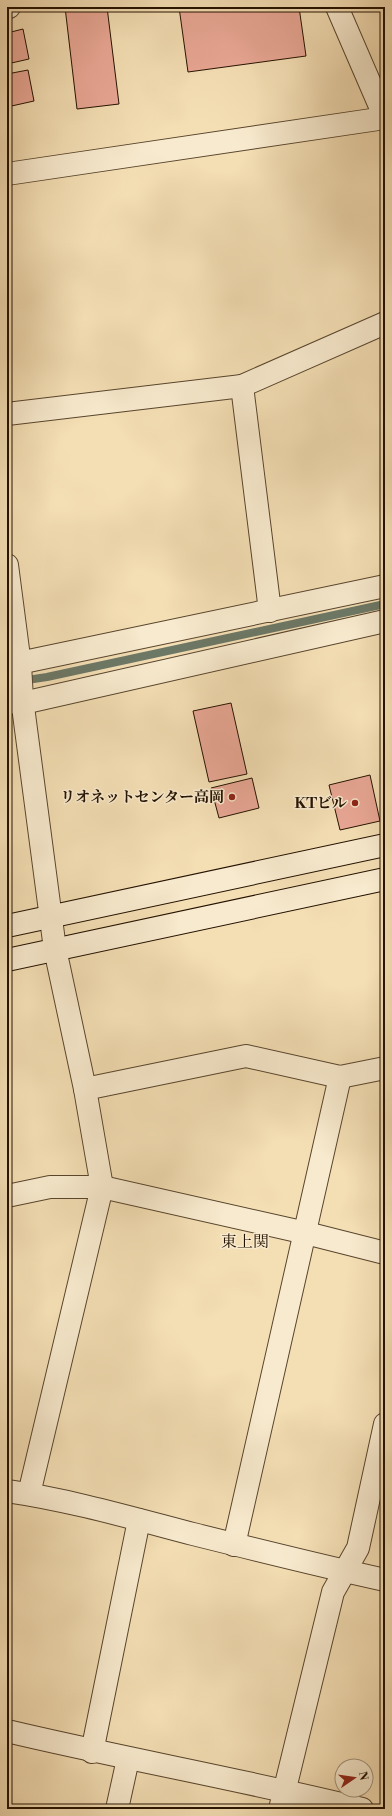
<svg xmlns="http://www.w3.org/2000/svg" width="392" height="1816" font-family="'Libre Bodoni','Noto Serif JP',serif">
<style>
.lines{fill:none;stroke-linecap:round;stroke-linejoin:round}
.stream{stroke:#6c7866;stroke-width:8}
.building{fill:#e9a795;stroke:#241200}
.street-casing{stroke:#58452d;stroke-width:24}
.secondary-casing{stroke:#241200;stroke-width:24}
.street{stroke:#f8eace;stroke-width:22}
.secondary{stroke:#f8eace;stroke-width:22}
.poi-dot{fill:#8f2418;stroke:#f8eace;stroke-width:1.5}
.labels{text-anchor:middle;stroke-width:3;stroke-linejoin:round;paint-order:stroke}
.poi-label{font-size:15px;font-weight:bold;fill:#241200;stroke:#f8eace;text-anchor:end}
.neighbourhood-label{font-size:16px;fill:#241200;stroke:#f8eace}
</style>
<rect width="100%" height="100%" fill="#f4deb4"/>
<filter id="stains"><feTurbulence type="fractalNoise" baseFrequency=".005" numOctaves="4"/><feColorMatrix values="0 0 0 0 .2 0 0 0 0 .09 0 0 0 0 .02 0 0 0 .5 -.17"/></filter>
<radialGradient id="worn" r=".72"><stop offset=".6" stop-color="#630" stop-opacity="0"/><stop offset="1" stop-color="#630" stop-opacity=".3"/></radialGradient>
<g class="lines">
<!-- stream -->
<polyline class="stream" points="7,683 47,677 385,604"/>
</g>
<!-- building -->
<g class="building">
<polygon points="65,7 107,7 119,104 77,109"/>
<polygon points="179,7 299,7 306,56 188,72"/>
<polygon points="23,29 29,59 7,64 7,33"/>
<polygon points="28,70 34,101 7,107 7,74"/>
<polygon points="231,703 247,774 209,782 193,711"/>
<polygon points="370,775 380,821 340,830 329,785"/>
<polygon points="252,778 259,808 219,818 211,788"/>
</g>
<g class="lines">
<!-- street casing -->
<g class="street-casing">
<g id="street">
<polyline points="337,7 385,118"/>
<polyline points="7,8 9,7"/>
<polyline points="7,174 385,118"/>
<polyline points="242,386 270,611"/>
<polyline points="7,414 242,386 385,323"/>
<polyline points="7,565 20,665 22,699 55,949 85,1089 102,1187 29,1494"/>
<polyline points="19,663 385,586"/>
<polyline points="9,702 23,703 385,621"/>
<polyline points="85,1089 246,1056 340,1077 385,1068"/>
<polyline points="7,1196 50,1187 102,1187 306,1233 385,1253"/>
<path d="M7,1491C70,1500 132,1518 193,1534C257,1550 321,1566 385,1580"/>
<polyline points="234,1545 340,1077"/>
<path d="M7,1731C125,1759 244,1780 362,1809"/>
<polyline points="92,1752 139,1520"/>
<polyline points="117,1809 128,1759"/>
<polyline points="280,1809 333,1592 358,1548 385,1424"/>
</g>
</g>
<!-- secondary casing -->
<g class="secondary-casing">
<g id="secondary">
<polyline points="7,926 385,845"/>
<polyline points="7,960 385,879"/>
</g>
</g>
<!-- street -->
<use href="#street" class="street"/>
<!-- secondary -->
<use href="#secondary" class="secondary"/>
</g>
<!-- markers -->
<g class="poi-dot">
<circle cx="232" cy="797" r="4"/>
<circle cx="355" cy="803" r="4"/>
</g>
<g class="labels">
<!-- poi labels -->
<g class="poi-label">
<text x="224" y="802">リオネットセンター高岡</text>
<text x="347" y="808">KTビル</text>
</g>
<!-- neighbourhood labels -->
<g class="neighbourhood-label">
<text x="245" y="1247">東上関</text>
</g>
</g>
<!-- margin -->
<rect width="392" height="1816" fill="none" stroke="#f4deb4" stroke-width="24"/>
<rect x="8" y="8" width="376" height="1800" fill="none" stroke="#241200" stroke-width="2"/>
<rect x="12" y="12" width="368" height="1792" fill="none" stroke="#241200"/>
<!-- north arrow -->
<g transform="translate(354 1778) rotate(77)"><circle r="19" fill="#f8eace" stroke="#a3947c"/>
<path d="M0-3L7 15L0 10L-7 15Z" fill="#8f2418"/>
<text y="-6" font-size="11" font-weight="bold" text-anchor="middle" fill="#241200">N</text>
</g>
<rect width="100%" height="100%" filter="url(#stains)"/>
<rect width="100%" height="100%" fill="url(#worn)"/>
</svg>
